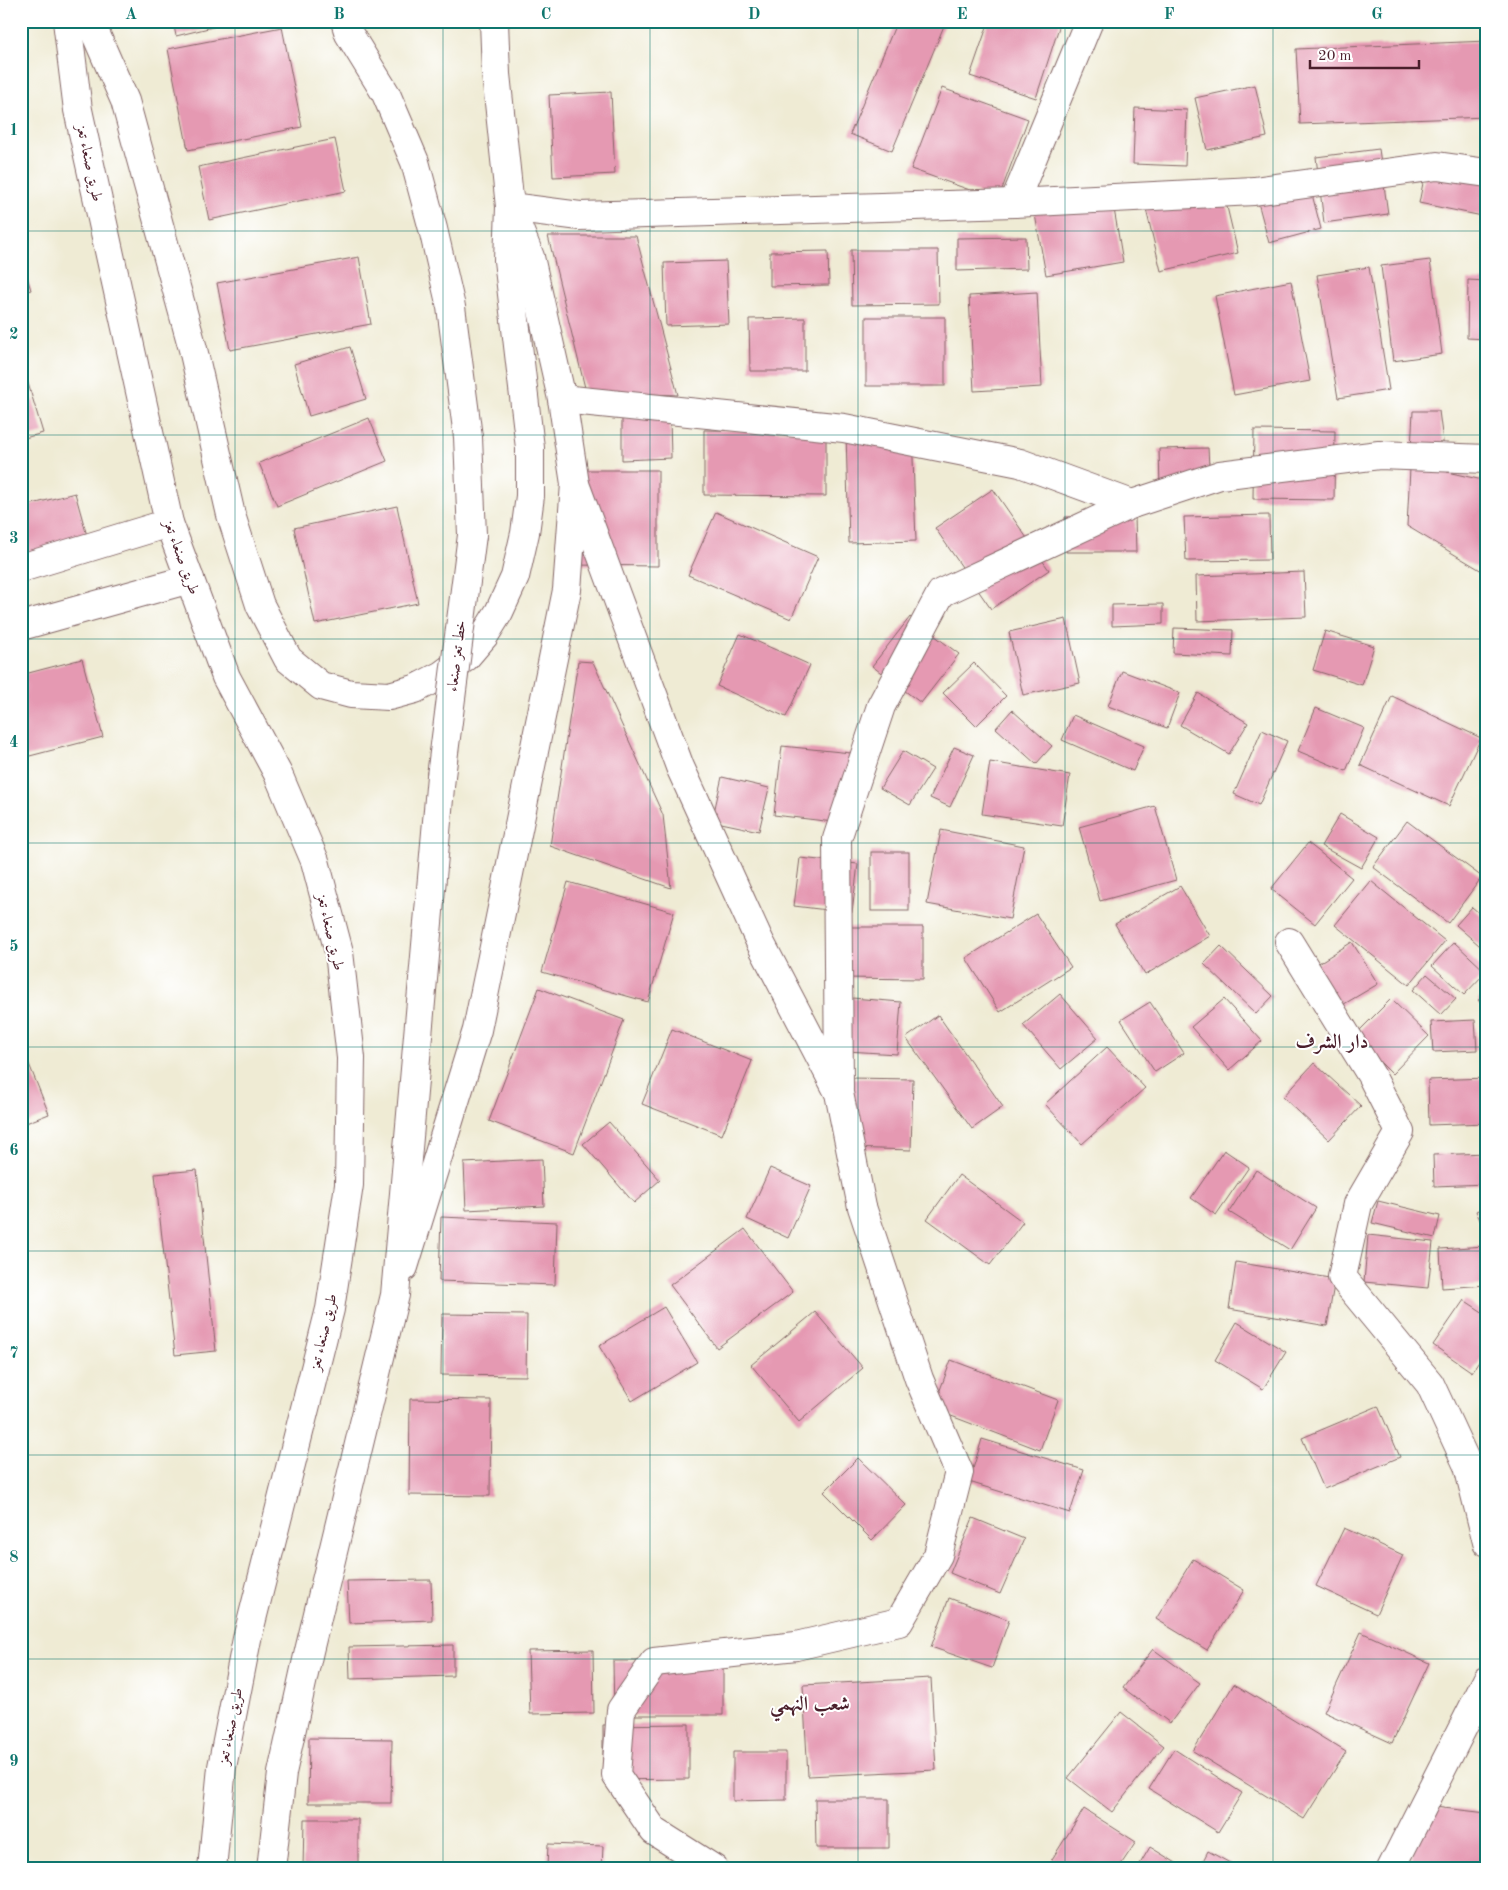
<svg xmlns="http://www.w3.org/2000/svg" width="1508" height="1890" font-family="'Old Standard TT',Amiri,serif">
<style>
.building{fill:#e599b2}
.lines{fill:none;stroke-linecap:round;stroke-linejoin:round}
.minor-casing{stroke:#846666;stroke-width:30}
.tertiary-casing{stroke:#846666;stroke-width:30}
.primary-casing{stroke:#846666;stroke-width:30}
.trunk-casing{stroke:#846666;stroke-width:30}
.minor{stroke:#fff;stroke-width:28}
.tertiary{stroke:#fff;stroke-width:28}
.primary{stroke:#fff;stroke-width:28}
.trunk{stroke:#fff;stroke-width:28}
.trunk-bridge-casing{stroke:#846666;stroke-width:30;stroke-linecap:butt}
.trunk-bridge{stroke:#fff;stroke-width:28}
.grid{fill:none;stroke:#0f766e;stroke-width:1;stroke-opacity:0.55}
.labels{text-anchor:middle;stroke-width:4;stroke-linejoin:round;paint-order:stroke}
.street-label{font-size:15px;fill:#4a1f2b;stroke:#fff}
.district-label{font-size:20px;font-weight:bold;fill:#4a1f2b;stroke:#fff}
.neatline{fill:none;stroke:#0f766e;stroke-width:2}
.grid-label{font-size:16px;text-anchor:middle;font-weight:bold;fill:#0f766e}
</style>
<rect width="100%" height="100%" fill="#fff"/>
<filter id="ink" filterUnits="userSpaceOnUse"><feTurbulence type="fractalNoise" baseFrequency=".02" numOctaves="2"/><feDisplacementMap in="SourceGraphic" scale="10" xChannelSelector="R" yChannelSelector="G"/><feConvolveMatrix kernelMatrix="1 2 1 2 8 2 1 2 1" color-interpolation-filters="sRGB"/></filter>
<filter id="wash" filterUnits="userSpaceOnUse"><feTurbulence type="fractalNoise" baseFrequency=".0096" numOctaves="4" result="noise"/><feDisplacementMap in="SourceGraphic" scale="20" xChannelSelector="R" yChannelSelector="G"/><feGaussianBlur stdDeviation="1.12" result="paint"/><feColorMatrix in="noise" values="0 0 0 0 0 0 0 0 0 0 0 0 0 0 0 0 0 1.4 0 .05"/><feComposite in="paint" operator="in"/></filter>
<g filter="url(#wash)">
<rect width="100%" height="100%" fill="#efebd4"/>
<g id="blocks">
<!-- building -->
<g class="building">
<polygon points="173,21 233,21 233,22 176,36"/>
<polygon points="897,21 946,21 892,151 850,134"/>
<polygon points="989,21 1061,21 1036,98 970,76"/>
<polygon points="282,27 302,127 188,150 168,49"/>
<polygon points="1487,41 1487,117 1300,124 1296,49"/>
<polygon points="1255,85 1267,137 1207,150 1195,98"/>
<polygon points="942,88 1028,119 998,200 911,169"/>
<polygon points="611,92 615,174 553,177 549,95"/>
<polygon points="1135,108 1187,110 1185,166 1133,164"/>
<polygon points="335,139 346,191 209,220 198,167"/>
<polygon points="1379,149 1388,214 1324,223 1316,157"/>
<polygon points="1429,153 1487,164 1487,217 1419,203"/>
<polygon points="1306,171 1321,229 1269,243 1253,184"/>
<polygon points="1222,186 1238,253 1161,271 1145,205"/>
<polygon points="1112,197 1123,262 1046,275 1034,209"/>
<polygon points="548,236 636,236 678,395 586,392"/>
<polygon points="1026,237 1027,269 957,271 957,238"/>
<polygon points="851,250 938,250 939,304 852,305"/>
<polygon points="828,251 829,285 770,286 770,252"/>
<polygon points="359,257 371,324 230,350 217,283"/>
<polygon points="21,258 31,290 21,293"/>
<polygon points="1430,260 1442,354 1393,361 1381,266"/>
<polygon points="726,261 729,324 666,326 664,263"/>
<polygon points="1369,267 1389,390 1338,398 1317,275"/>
<polygon points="1468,280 1487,281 1487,339 1467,338"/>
<polygon points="1291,281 1310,381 1234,395 1215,296"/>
<polygon points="1037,292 1042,387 974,391 969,296"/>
<rect x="866" y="317" width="79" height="69"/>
<polygon points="805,318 805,371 750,371 749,319"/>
<polygon points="350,347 366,399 309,416 294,364"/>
<polygon points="21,360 43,433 21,439"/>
<polygon points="1413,411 1439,411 1447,472 1487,481 1487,574 1407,526"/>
<polygon points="670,417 671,458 622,460 622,418"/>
<polygon points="369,418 387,461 277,506 259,463"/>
<polygon points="704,430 826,431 826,496 704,495"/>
<polygon points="1254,430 1335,431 1334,500 1253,499"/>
<polygon points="912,431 916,541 849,543 846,433"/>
<polygon points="1208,448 1210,487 1160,488 1159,449"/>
<polygon points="574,470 658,470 658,566 574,565"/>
<polygon points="993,489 1049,570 991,609 935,528"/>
<polygon points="75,493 89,543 21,562 21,507"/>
<polygon points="397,506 418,603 315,624 294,528"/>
<polygon points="716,512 818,557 791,619 688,575"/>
<polygon points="1269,515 1270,560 1186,561 1184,517"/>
<polygon points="1065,517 1135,517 1136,552 1066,552"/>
<polygon points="1304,572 1306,617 1197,621 1196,576"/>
<polygon points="1163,604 1163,624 1112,626 1112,605"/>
<polygon points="910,617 959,654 921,703 872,666"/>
<polygon points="1066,619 1080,683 1023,695 1009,632"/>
<polygon points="1174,628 1233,630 1232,656 1173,653"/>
<polygon points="1325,631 1374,646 1362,685 1313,670"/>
<polygon points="740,634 810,665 786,717 717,686"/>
<polygon points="82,659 103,737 22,758 21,675"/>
<polygon points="578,661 593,662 663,815 671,888 550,846"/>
<polygon points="974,663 1006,696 976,726 943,693"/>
<polygon points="1122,671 1180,693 1167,728 1108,706"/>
<polygon points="1198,693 1248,723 1229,754 1180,725"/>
<polygon points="1392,696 1481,738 1449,806 1360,765"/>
<polygon points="1316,708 1364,728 1346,771 1298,751"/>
<polygon points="1012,710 1052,746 1036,764 996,728"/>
<polygon points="1073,715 1144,746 1133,771 1062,740"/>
<polygon points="1262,730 1287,741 1259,805 1234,794"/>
<polygon points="782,746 851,753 842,823 774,815"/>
<polygon points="954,747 974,755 950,807 930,798"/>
<polygon points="903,751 933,769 910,805 880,788"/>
<polygon points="990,762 1070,775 1062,826 982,814"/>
<polygon points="722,777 769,788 759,831 712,821"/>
<polygon points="1155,806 1176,880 1100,901 1079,827"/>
<polygon points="1340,814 1379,837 1361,868 1321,846"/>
<polygon points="1407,821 1482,877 1448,923 1373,867"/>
<polygon points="941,830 1024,846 1010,919 927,904"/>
<polygon points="1308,843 1352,878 1315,924 1271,889"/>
<rect x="871" y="852" width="38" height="59"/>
<polygon points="800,858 858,864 852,913 794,906"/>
<polygon points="1371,881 1445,941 1409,985 1335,925"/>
<polygon points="568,882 674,912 648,1002 542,972"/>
<polygon points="1180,886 1210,936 1145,975 1115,924"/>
<polygon points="1472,907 1487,920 1487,952 1456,925"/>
<polygon points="1036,914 1071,967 1000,1012 966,958"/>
<polygon points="845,927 923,927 923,979 844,978"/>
<polygon points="1352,942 1378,984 1339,1007 1314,966"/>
<polygon points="1454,942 1486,972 1464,995 1432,966"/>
<polygon points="1221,946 1273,996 1256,1014 1204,964"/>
<polygon points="1427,974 1456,999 1441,1015 1413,990"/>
<polygon points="539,988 624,1020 574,1153 489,1121"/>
<polygon points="1487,993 1487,1011 1478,1000"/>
<polygon points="1060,994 1098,1038 1061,1069 1023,1025"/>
<polygon points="852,998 901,1002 897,1054 847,1051"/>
<polygon points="1224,999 1262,1041 1229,1070 1191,1027"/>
<polygon points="1391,999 1429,1036 1392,1074 1354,1036"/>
<polygon points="1150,1002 1184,1053 1155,1072 1121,1020"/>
<polygon points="938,1015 1003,1107 972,1129 906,1038"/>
<polygon points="1475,1020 1477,1050 1433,1052 1431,1022"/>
<polygon points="672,1029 752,1061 722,1135 642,1104"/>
<polygon points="21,1044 49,1114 21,1125"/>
<polygon points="1107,1047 1145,1088 1082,1144 1045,1104"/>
<polygon points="1314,1063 1361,1106 1329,1140 1283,1097"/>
<polygon points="850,1078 913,1079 911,1150 848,1148"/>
<polygon points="1487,1078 1487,1123 1429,1125 1428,1080"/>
<polygon points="609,1122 660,1180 634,1203 583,1144"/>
<polygon points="1224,1150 1249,1167 1216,1215 1191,1198"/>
<polygon points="1487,1153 1487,1184 1434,1186 1433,1155"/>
<polygon points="542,1159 544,1206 466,1210 464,1163"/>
<polygon points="770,1168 811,1186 788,1238 747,1219"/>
<polygon points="197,1170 216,1351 175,1355 155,1174"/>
<polygon points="1256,1170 1316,1208 1290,1250 1229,1212"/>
<polygon points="959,1175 1023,1222 990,1265 927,1219"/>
<polygon points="1378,1201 1440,1216 1435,1238 1372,1223"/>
<polygon points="1487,1206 1487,1236 1476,1211"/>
<polygon points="441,1217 557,1222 555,1285 439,1281"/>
<polygon points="745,1229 793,1292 717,1348 670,1285"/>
<polygon points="1368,1235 1433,1242 1428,1288 1364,1282"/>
<polygon points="1485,1246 1487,1285 1442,1288 1440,1249"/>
<polygon points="1236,1262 1335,1279 1327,1326 1229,1309"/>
<polygon points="1464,1300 1487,1315 1487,1350 1472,1372 1433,1345"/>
<polygon points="664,1307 697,1362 632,1401 599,1346"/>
<polygon points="815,1312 863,1368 799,1422 751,1365"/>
<polygon points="442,1314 527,1315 526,1376 441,1375"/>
<polygon points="1237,1322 1286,1352 1263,1389 1215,1360"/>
<polygon points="951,1360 1058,1400 1040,1450 933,1409"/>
<polygon points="410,1399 491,1400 490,1496 409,1495"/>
<polygon points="1378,1406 1400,1457 1324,1489 1302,1438"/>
<polygon points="982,1439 1084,1470 1070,1513 969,1482"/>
<polygon points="1487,1450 1487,1496 1471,1456"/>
<polygon points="858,1458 906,1505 872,1540 824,1492"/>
<polygon points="973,1518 1024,1539 1000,1594 950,1573"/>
<polygon points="1344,1528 1403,1555 1376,1614 1316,1586"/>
<polygon points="1193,1559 1244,1590 1207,1650 1156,1619"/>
<polygon points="431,1580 432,1620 349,1623 347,1581"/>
<polygon points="949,1598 1009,1620 992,1668 931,1647"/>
<polygon points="1361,1632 1429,1663 1392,1743 1324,1712"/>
<polygon points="453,1645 453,1676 350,1679 349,1647"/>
<polygon points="1153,1649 1200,1683 1170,1723 1123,1688"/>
<polygon points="593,1650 594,1713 530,1714 528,1651"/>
<polygon points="613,1661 723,1661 723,1715 614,1715"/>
<polygon points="931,1678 936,1770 808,1776 803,1685"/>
<polygon points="1234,1684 1346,1752 1304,1819 1193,1751"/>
<polygon points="1121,1712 1164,1746 1112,1812 1068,1778"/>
<polygon points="689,1724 689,1779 603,1780 603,1725"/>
<polygon points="309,1738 392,1739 391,1803 308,1803"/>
<polygon points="1174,1749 1242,1793 1218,1832 1149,1789"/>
<polygon points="733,1752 786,1752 786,1800 733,1801"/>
<polygon points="815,1799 889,1799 889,1848 816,1848"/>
<polygon points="1417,1805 1487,1813 1487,1869 1410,1869"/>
<polygon points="1084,1809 1136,1842 1118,1869 1050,1869 1047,1867"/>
<polygon points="304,1819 358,1819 358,1869 303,1869"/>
<polygon points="548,1844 603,1846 602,1869 547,1869"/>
<polygon points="1150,1847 1186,1869 1137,1869"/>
<polygon points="1208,1851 1241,1869 1199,1869"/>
</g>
</g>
</g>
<g filter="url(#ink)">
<use href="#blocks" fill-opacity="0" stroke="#846666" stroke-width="1"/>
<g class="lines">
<!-- minor casing -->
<g class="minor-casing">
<g id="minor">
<polyline points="1014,203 1089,21"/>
<polyline points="510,207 580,216 1014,203 1254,191 1437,166 1487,173"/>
<polyline points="562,399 844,428 1020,463 1132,504"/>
<polyline points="575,484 680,767 760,942 839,1093 862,1207 919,1379 959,1472 938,1555 899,1622 796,1646 654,1662 621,1710 616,1775 654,1831 714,1869"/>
<polyline points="1289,942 1371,1075 1400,1132 1358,1204 1342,1277 1430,1384 1468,1466 1487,1542"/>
<polyline points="839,1088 837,839 881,706 941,593 1132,504 1220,475 1379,455 1487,459"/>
<polyline points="1391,1869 1487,1680"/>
</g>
</g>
<!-- tertiary casing -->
<g class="tertiary-casing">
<g id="tertiary">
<polyline points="21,568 169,523"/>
<polyline points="21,626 190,579"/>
</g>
</g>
<!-- primary casing -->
<g class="primary-casing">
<polyline id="primary" points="404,1267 477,1030 567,590 575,484 562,399 530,257 510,207 496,74 494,21"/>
</g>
<!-- trunk casing -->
<g class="trunk-casing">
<g id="trunk">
<polyline points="67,21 78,110 169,523 226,677 278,774 315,861 339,952 351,1058 349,1185 330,1309 247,1639 222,1767 212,1869"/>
<polyline points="90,21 125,101 193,349 231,515 260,605 288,659 321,686 351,694 389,696 415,689 442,675 466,657 484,636 499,612 515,577 525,533 530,496 530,448 508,260 510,207"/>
<polyline points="345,21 349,34 386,94 415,162 433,229 451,307 468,437 472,535"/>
<polyline points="271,1869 282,1773 309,1651 395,1295 441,776"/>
</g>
</g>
<!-- minor -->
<use href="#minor" class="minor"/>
<!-- tertiary -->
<use href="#tertiary" class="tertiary"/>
<!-- primary -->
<use href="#primary" class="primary"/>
<!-- trunk -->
<use href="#trunk" class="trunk"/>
<!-- trunk-bridge casing -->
<g class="trunk-bridge-casing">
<polyline id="trunk-bridge" points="441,776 472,535"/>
</g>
<!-- trunk-bridge -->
<use href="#trunk-bridge" class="trunk-bridge"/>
</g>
</g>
<!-- grid -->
<path class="grid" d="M235,21V1869M443,21V1869M650,21V1869M858,21V1869M1065,21V1869M1273,21V1869M21,231H1487M21,435H1487M21,639H1487M21,843H1487M21,1047H1487M21,1251H1487M21,1455H1487M21,1659H1487"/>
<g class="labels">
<!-- street labels -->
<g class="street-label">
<text transform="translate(90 163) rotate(78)" y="5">طريق صنعاء تعز</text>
<text transform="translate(182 557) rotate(70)" y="5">طريق صنعاء تعز</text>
<text transform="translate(456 656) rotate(-83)" y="5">خط تعز صنعاء</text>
<text transform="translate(331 932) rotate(77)" y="5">طريق صنعاء تعز</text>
<text transform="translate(323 1332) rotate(-77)" y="5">طريق صنعاء تعز</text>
<text transform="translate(230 1726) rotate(-79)" y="5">طريق صنعاء تعز</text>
</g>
<!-- district labels -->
<g class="district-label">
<text x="1332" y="1048">دار الشرف</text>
<text x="810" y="1710">شعب النهمي</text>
</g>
</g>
<!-- margin -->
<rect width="1508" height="1890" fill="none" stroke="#fff" stroke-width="55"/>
<!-- scale -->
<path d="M1310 60v8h109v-8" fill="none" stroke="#4a1f2b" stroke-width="2.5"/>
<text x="1318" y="60" font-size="15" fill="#4a1f2b" stroke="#ffffff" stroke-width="4" paint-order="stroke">20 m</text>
<rect x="28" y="28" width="1452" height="1834" class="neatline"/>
<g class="grid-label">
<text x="131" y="19">A</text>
<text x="339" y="19">B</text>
<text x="546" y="19">C</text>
<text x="754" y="19">D</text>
<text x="962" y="19">E</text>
<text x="1169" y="19">F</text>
<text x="1377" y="19">G</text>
<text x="14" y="135">1</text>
<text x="14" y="339">2</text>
<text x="14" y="543">3</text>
<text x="14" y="747">4</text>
<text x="14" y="951">5</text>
<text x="14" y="1155">6</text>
<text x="14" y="1358">7</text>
<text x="14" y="1562">8</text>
<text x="14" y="1766">9</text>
</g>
</svg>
